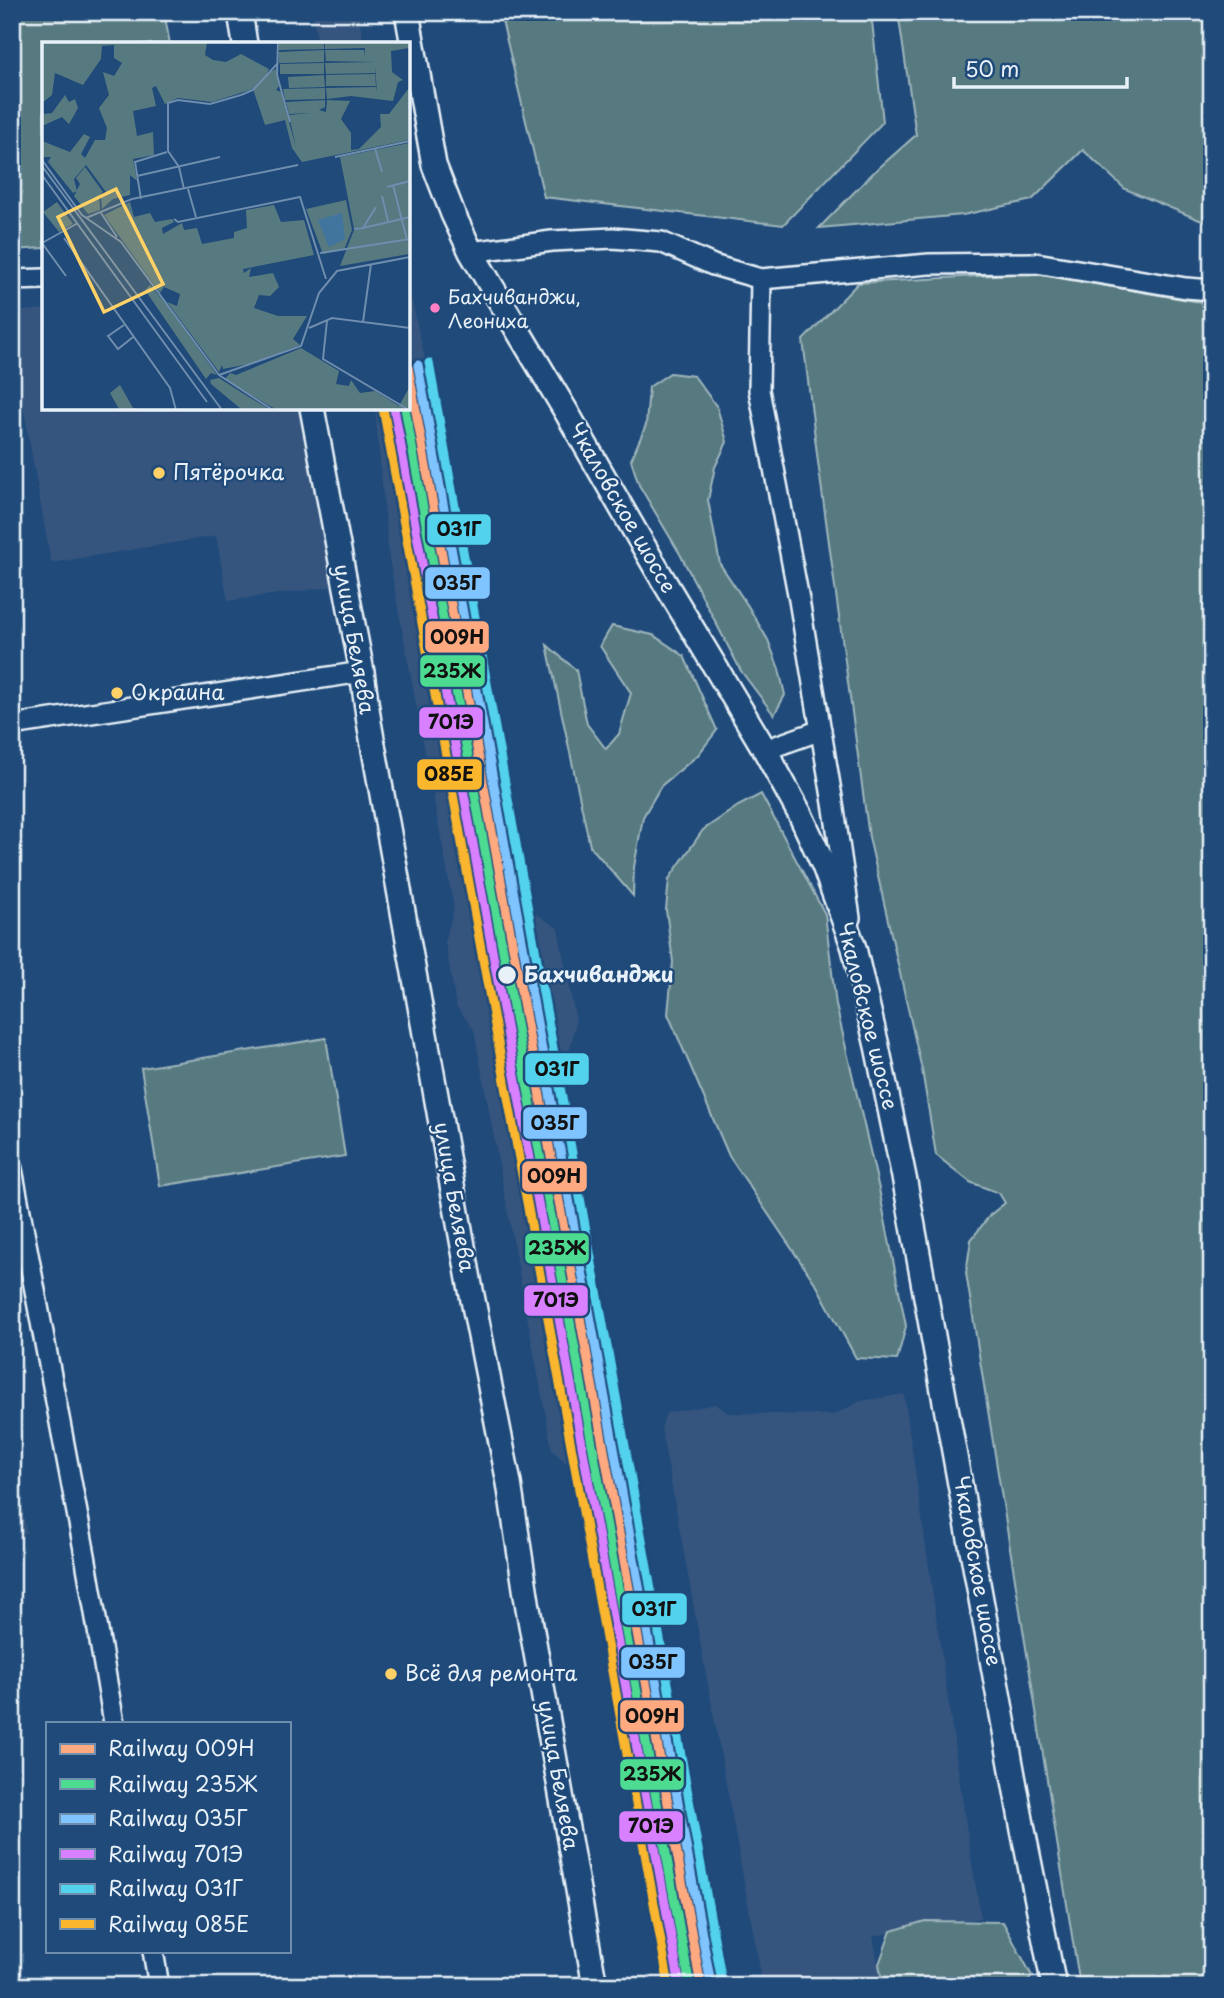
<svg xmlns="http://www.w3.org/2000/svg" width="1224" height="1998" font-family="'Playpen Sans',sans-serif">
<style>
.built{fill:#34547e}
.green{fill:#577a80;stroke:#a0b6bc;stroke-width:2}
.lines{fill:none;stroke-linecap:round;stroke-linejoin:round}
.minor-casing{stroke:#e8f1f8;stroke-width:24}
.tertiary-casing{stroke:#e8f1f8;stroke-width:28}
.minor{stroke:#1f4a7a;stroke-width:19}
.tertiary{stroke:#1f4a7a;stroke-width:23}
.rail-1-casing{stroke:#1f4a7a;stroke-width:14}
.rail-2-casing{stroke:#1f4a7a;stroke-width:14}
.rail-3-casing{stroke:#1f4a7a;stroke-width:14}
.rail-4-casing{stroke:#1f4a7a;stroke-width:14}
.rail-5-casing{stroke:#1f4a7a;stroke-width:14}
.rail-6-casing{stroke:#1f4a7a;stroke-width:14}
.rail-1{stroke:#ffa980;stroke-width:9}
.rail-2{stroke:#4ddb92;stroke-width:9}
.rail-3{stroke:#80c4ff;stroke-width:9}
.rail-4{stroke:#d880ff;stroke-width:9}
.rail-5{stroke:#53d2ee;stroke-width:9}
.rail-6{stroke:#fab62d;stroke-width:9}
.bus-dot{fill:#ff80c5;stroke:#1f4a7a;stroke-width:2.5}
.poi-dot{fill:#ffd166;stroke:#1f4a7a;stroke-width:2.5}
.stop-dot{fill:#e8f1f8;stroke:#1f4a7a;stroke-width:2.5}
.labels{text-anchor:middle;stroke-width:5;stroke-linejoin:round;paint-order:stroke}
.bus-label{font-size:19px;fill:#e8f1f8;stroke:#1f4a7a;text-anchor:start}
.poi-label{font-size:21px;fill:#e8f1f8;stroke:#1f4a7a;text-anchor:start}
.street-label{font-size:21px;fill:#e8f1f8;stroke:#1f4a7a}
.stop-label{font-size:21px;font-weight:bold;fill:#e8f1f8;stroke:#1f4a7a;text-anchor:start}
.inset-road{fill:none;stroke:#6f8dac;stroke-width:2}
.view{fill:#ffd166;fill-opacity:0.15;stroke:#ffd166;stroke-width:3.5}
.inset-edge{fill:none;stroke:#e8f1f8;stroke-width:3.5}
.line-badge{stroke:#1f4a7a;stroke-width:2.5}
.pale-badge-label{font-size:19px;text-anchor:middle;font-weight:bold;fill:#111}
</style>
<rect width="100%" height="100%" fill="#1f4a7a"/>
<filter id="ink" filterUnits="userSpaceOnUse"><feTurbulence type="fractalNoise" baseFrequency=".0143" numOctaves="2"/><feDisplacementMap in="SourceGraphic" scale="14" xChannelSelector="R" yChannelSelector="G"/><feConvolveMatrix kernelMatrix="1 2 1 2 8 2 1 2 1" color-interpolation-filters="sRGB"/></filter>
<g filter="url(#ink)">
<!-- built -->
<g class="built">
<polygon points="312,12 358,12 364,44 318,44"/>
<polygon points="408,284 468,550 535,913 558,928 576,1021 564,1079 628,1435 617,1481 711,1986 679,1986 585,1480 552,1450 474,1030 456,1006 445,941 454,908 389,559 375,408 408,408"/>
<polygon points="44,309 44,408 312,408 345,585 228,601 216,536 51,563 12,344 12,312"/>
<polygon points="904,1394 968,1838 981,1918 873,1936 882,1986 763,1986 661,1428 666,1413 716,1404 728,1413 833,1415 861,1401"/>
<polygon points="12,1456 27,1533 12,1536"/>
</g>
<!-- green -->
<g class="green">
<polygon points="12,12 164,12 170,44 44,44 44,248 12,250"/>
<polygon points="500,12 871,12 883,122 783,225 544,197"/>
<polygon points="898,12 1212,12 1212,223 1202,221 1125,189 1083,150 1032,200 963,215 819,228 872,174 916,135"/>
<polygon points="1031,273 1212,304 1212,1986 1080,1986 966,1273 971,1240 990,1215 1005,1203 999,1193 970,1182 936,1155 922,1070 869,837 818,462 803,340 858,283"/>
<polygon points="670,373 694,376 717,407 727,442 715,467 708,500 720,564 748,606 768,640 779,669 785,695 774,715 741,671 680,554 639,485 631,460 646,425 649,387"/>
<polygon points="612,626 653,635 684,656 717,730 698,755 661,786 643,817 634,867 633,896 590,846 547,645 576,670 587,724 606,749 619,734 631,693 600,646"/>
<polygon points="761,794 825,914 836,1005 879,1189 906,1326 897,1360 856,1358 817,1286 729,1156 668,1014 673,962 666,910 669,879 703,830 738,806"/>
<polygon points="326,1038 345,1156 160,1186 141,1068"/>
<polygon points="925,1921 1003,1922 1032,1976 1025,1986 883,1986 879,1964 891,1931"/>
</g>
<g class="lines">
<!-- minor casing -->
<g class="minor-casing">
<g id="minor">
<polyline points="471,252 552,241 613,238 661,242 713,265 761,279 929,264 1036,263 1186,288 1212,290"/>
<polyline points="761,279 759,390 798,594 834,809 850,918"/>
<polyline points="12,280 44,279"/>
<polyline points="12,725 362,672"/>
<polyline points="765,750 821,730"/>
<polyline points="12,1169 85,1555 114,1723"/>
<polyline points="153,1951 159,1986"/>
</g>
</g>
<!-- tertiary casing -->
<g class="tertiary-casing">
<g id="tertiary">
<polyline points="240,12 245,44"/>
<polyline points="407,12 434,165 453,214 471,252 567,413 659,573 765,750 800,814 824,866 854,948 877,1046 905,1182 1023,1830 1054,1986"/>
<polyline points="312,408 362,672 369,722 470,1285 509,1483 528,1608 595,1986"/>
</g>
</g>
<!-- minor -->
<use href="#minor" class="minor"/>
<!-- tertiary -->
<use href="#tertiary" class="tertiary"/>
<!-- rail-1 casing -->
<g class="rail-1-casing">
<polyline id="rail-1" points="408,367 701,1986"/>
</g>
<!-- rail-2 casing -->
<g class="rail-2-casing">
<polyline id="rail-2" points="405,408 690,1986"/>
</g>
<!-- rail-3 casing -->
<g class="rail-3-casing">
<polyline id="rail-3" points="418,365 711,1984"/>
</g>
<!-- rail-4 casing -->
<g class="rail-4-casing">
<polyline id="rail-4" points="394,408 680,1986"/>
</g>
<!-- rail-5 casing -->
<g class="rail-5-casing">
<polyline id="rail-5" points="429,363 722,1982"/>
</g>
<!-- rail-6 casing -->
<g class="rail-6-casing">
<polyline id="rail-6" points="383,408 669,1986"/>
</g>
<!-- rail-1 -->
<use href="#rail-1" class="rail-1"/>
<!-- rail-2 -->
<use href="#rail-2" class="rail-2"/>
<!-- rail-3 -->
<use href="#rail-3" class="rail-3"/>
<!-- rail-4 -->
<use href="#rail-4" class="rail-4"/>
<!-- rail-5 -->
<use href="#rail-5" class="rail-5"/>
<!-- rail-6 -->
<use href="#rail-6" class="rail-6"/>
</g>
</g>
<!-- markers -->
<circle class="bus-dot" cx="435" cy="308" r="6"/>
<g class="poi-dot">
<circle cx="159" cy="473" r="7"/>
<circle cx="117" cy="693" r="7"/>
<circle cx="391" cy="1674" r="7"/>
</g>
<circle class="stop-dot" cx="507" cy="975" r="10"/>
<g class="labels">
<!-- bus labels -->
<g class="bus-label">
<text x="448" y="304">Бахчиванджи,<tspan x="448" dy="24">Леониха</tspan></text>
</g>
<!-- poi labels -->
<g class="poi-label">
<text x="173" y="480">Пятёрочка</text>
<text x="131" y="700">Окраина</text>
<text x="405" y="1681">Всё для ремонта</text>
</g>
<!-- street labels -->
<g class="street-label">
<text transform="translate(622 508) rotate(60)" y="7">Чкаловское шоссе</text>
<text transform="translate(354 639) rotate(80)" y="7">улица Беляева</text>
<text transform="translate(867 1016) rotate(76)" y="7">Чкаловское шоссе</text>
<text transform="translate(454 1197) rotate(80)" y="7">улица Беляева</text>
<text transform="translate(977 1571) rotate(80)" y="7">Чкаловское шоссе</text>
<text transform="translate(558 1775) rotate(80)" y="7">улица Беляева</text>
</g>
<!-- stop labels -->
<g class="stop-label">
<text x="524" y="982">Бахчиванджи</text>
</g>
</g>
<!-- overview -->
<g transform="translate(42 42)">
<rect width="368" height="368" fill="#1f4a7a"/>
<path d="M0,0H165L163,13L171,18L184,20L199,12L227,27L225,32L234,27L237,44L234,48L239,50L254,106L247,73L268,71L247,72L244,60L283,58V65L277,68L284,70L285,58L308,59L299,77L309,91V108L317,107L339,85L338,72H347L367,46V98L260,120L250,106L243,78L223,83L211,47L170,60L136,56L123,62L114,44L110,46L114,64L91,69L95,94L111,90L112,113L91,117L95,139L88,133V153L71,157L60,167L59,154L64,150L44,123L32,137L35,149L31,151L6,120L9,115H1L0,99L28,110L42,92L48,95L39,112L43,116L53,98H63L65,86L57,66L67,53L61,30L72,34L80,21L72,16V3L60,4L59,17L41,43L13,31L10,53L0,61ZM237,0H282V7L237,8ZM283,0H367V6L349,9L350,30L361,38L356,40L351,59L309,54L285,57L284,46L334,45L335,50L333,25V31L284,32L283,21L333,20L284,19L283,8H322L323,14V6L283,7ZM282,8V20L237,21V10ZM282,21V32H238V22ZM333,32L334,44H284V33ZM282,33L283,45L247,46L246,35ZM283,46V57L243,58L241,47ZM23,53L27,60L33,57L36,66L27,82L20,75L0,84V68L2,72L10,71ZM367,101V212L298,224L312,188L321,185L312,187L298,115ZM43,125L61,150L57,154L58,168L46,172L32,154L38,142L34,136ZM304,158L310,188L302,208L281,212L264,167ZM15,160L31,182L17,190L1,170ZM88,160L92,175L108,171L113,180L130,177L132,180L120,186L121,192L140,181L142,188L155,186L160,202L192,196V190L205,186L204,168L232,163L239,180L262,178L272,213L201,227L202,231L209,226L207,235L231,231L237,245L228,254L217,253L212,266L236,274H265L251,297L258,303L207,322L181,327L180,323L177,330L125,260L135,264L138,252L122,245L118,251L62,173ZM108,243L127,266L175,333L169,331L164,337L103,248ZM259,306L297,329L294,342L307,344L309,338L318,351L333,349L357,364L367,346V367H233L183,337L188,331L194,333ZM177,336L202,352L227,367H199L169,342L168,338ZM78,343L91,366L97,367H77L68,351Z" fill="#577a80"/>
<path d="M300,171L303,197L287,205L276,178Z" fill="#41759e"/>
<path class="inset-road" d="M236,0L235,33L248,80M333,106L340,130M126,109V61L136,58L168,62L199,53L211,48L236,21M126,109L137,125L142,147M293,115L368,99M0,118L40,173L79,200L177,333L231,368M0,124L180,368M0,133L165,360M95,134L178,115M351,143L365,198M345,145L368,139M146,147L154,175M340,154L346,179M99,157L93,120L125,110M59,171L75,195M44,176L90,157L256,123M132,177L136,180L258,155L284,237M321,186L368,175M312,187L321,186L334,165M22,196L128,346L134,368M0,201L36,181M0,201L24,234M278,211L368,197M285,279L281,317L367,368M321,280L329,222M82,283L66,294L76,307L91,295M267,286L290,276L368,286M177,333L259,304L277,251L295,229L368,215"/>
<path class="view" d="M74,147L121,242L62,270L16,175Z"/>
<rect width="368" height="368" class="inset-edge"/>
</g>
<g class="line-badge">
<rect x="426" y="513" width="66" height="33" rx="7" fill="#53d2ee"/>
<rect x="424" y="566" width="67" height="34" rx="7" fill="#80c4ff"/>
<rect x="424" y="620" width="66" height="34" rx="7" fill="#ffa980"/>
<rect x="419" y="654" width="67" height="34" rx="7" fill="#4ddb92"/>
<rect x="418" y="706" width="66" height="33" rx="7" fill="#d880ff"/>
<rect x="416" y="758" width="67" height="33" rx="7" fill="#fab62d"/>
<rect x="524" y="1052" width="66" height="34" rx="7" fill="#53d2ee"/>
<rect x="522" y="1106" width="66" height="34" rx="7" fill="#80c4ff"/>
<rect x="521" y="1160" width="67" height="33" rx="7" fill="#ffa980"/>
<rect x="524" y="1232" width="66" height="33" rx="7" fill="#4ddb92"/>
<rect x="523" y="1284" width="66" height="33" rx="7" fill="#d880ff"/>
<rect x="621" y="1592" width="67" height="34" rx="7" fill="#53d2ee"/>
<rect x="620" y="1646" width="66" height="33" rx="7" fill="#80c4ff"/>
<rect x="619" y="1699" width="66" height="34" rx="7" fill="#ffa980"/>
<rect x="619" y="1758" width="66" height="33" rx="7" fill="#4ddb92"/>
<rect x="618" y="1810" width="66" height="33" rx="7" fill="#d880ff"/>
</g>
<g class="pale-badge-label">
<text x="459" y="536">031Г</text>
<text x="457" y="590">035Г</text>
<text x="457" y="644">009Н</text>
<text x="452" y="678">235Ж</text>
<text x="451" y="729">701Э</text>
<text x="449" y="781">085Е</text>
<text x="557" y="1076">031Г</text>
<text x="555" y="1130">035Г</text>
<text x="554" y="1183">009Н</text>
<text x="557" y="1255">235Ж</text>
<text x="556" y="1307">701Э</text>
<text x="654" y="1616">031Г</text>
<text x="653" y="1669">035Г</text>
<text x="652" y="1723">009Н</text>
<text x="652" y="1781">235Ж</text>
<text x="651" y="1833">701Э</text>
</g>
<!-- margin -->
<rect width="1224" height="1998" fill="none" stroke="#1f4a7a" stroke-width="42"/>
<rect x="21" y="21" width="1182" height="1956" fill="none" stroke="#e8f1f8" stroke-width="2.5" filter="url(#ink)"/>
<!-- legend -->
<rect x="46" y="1722" width="245" height="231" fill="#1f4a7a" stroke="#6f8dac" stroke-width="2"/>
<rect x="60" y="1744" width="35" height="10" fill="#ffa980" stroke="#6f8dac" stroke-width="2"/>
<text x="108" y="1756" font-size="21" fill="#e8f1f8">Railway 009Н</text>
<rect x="60" y="1779" width="35" height="10" fill="#4ddb92" stroke="#6f8dac" stroke-width="2"/>
<text x="108" y="1792" font-size="21" fill="#e8f1f8">Railway 235Ж</text>
<rect x="60" y="1814" width="35" height="10" fill="#80c4ff" stroke="#6f8dac" stroke-width="2"/>
<text x="108" y="1826" font-size="21" fill="#e8f1f8">Railway 035Г</text>
<rect x="60" y="1849" width="35" height="10" fill="#d880ff" stroke="#6f8dac" stroke-width="2"/>
<text x="108" y="1862" font-size="21" fill="#e8f1f8">Railway 701Э</text>
<rect x="60" y="1884" width="35" height="10" fill="#53d2ee" stroke="#6f8dac" stroke-width="2"/>
<text x="108" y="1896" font-size="21" fill="#e8f1f8">Railway 031Г</text>
<rect x="60" y="1919" width="35" height="10" fill="#fab62d" stroke="#6f8dac" stroke-width="2"/>
<text x="108" y="1932" font-size="21" fill="#e8f1f8">Railway 085Е</text>
<!-- scale -->
<path d="M954 77v10h173v-10" fill="none" stroke="#e8f1f8" stroke-width="3.5"/>
<text x="965" y="77" font-size="21" fill="#e8f1f8" stroke="#1f4a7a" stroke-width="5" paint-order="stroke">50 m</text>
</svg>
